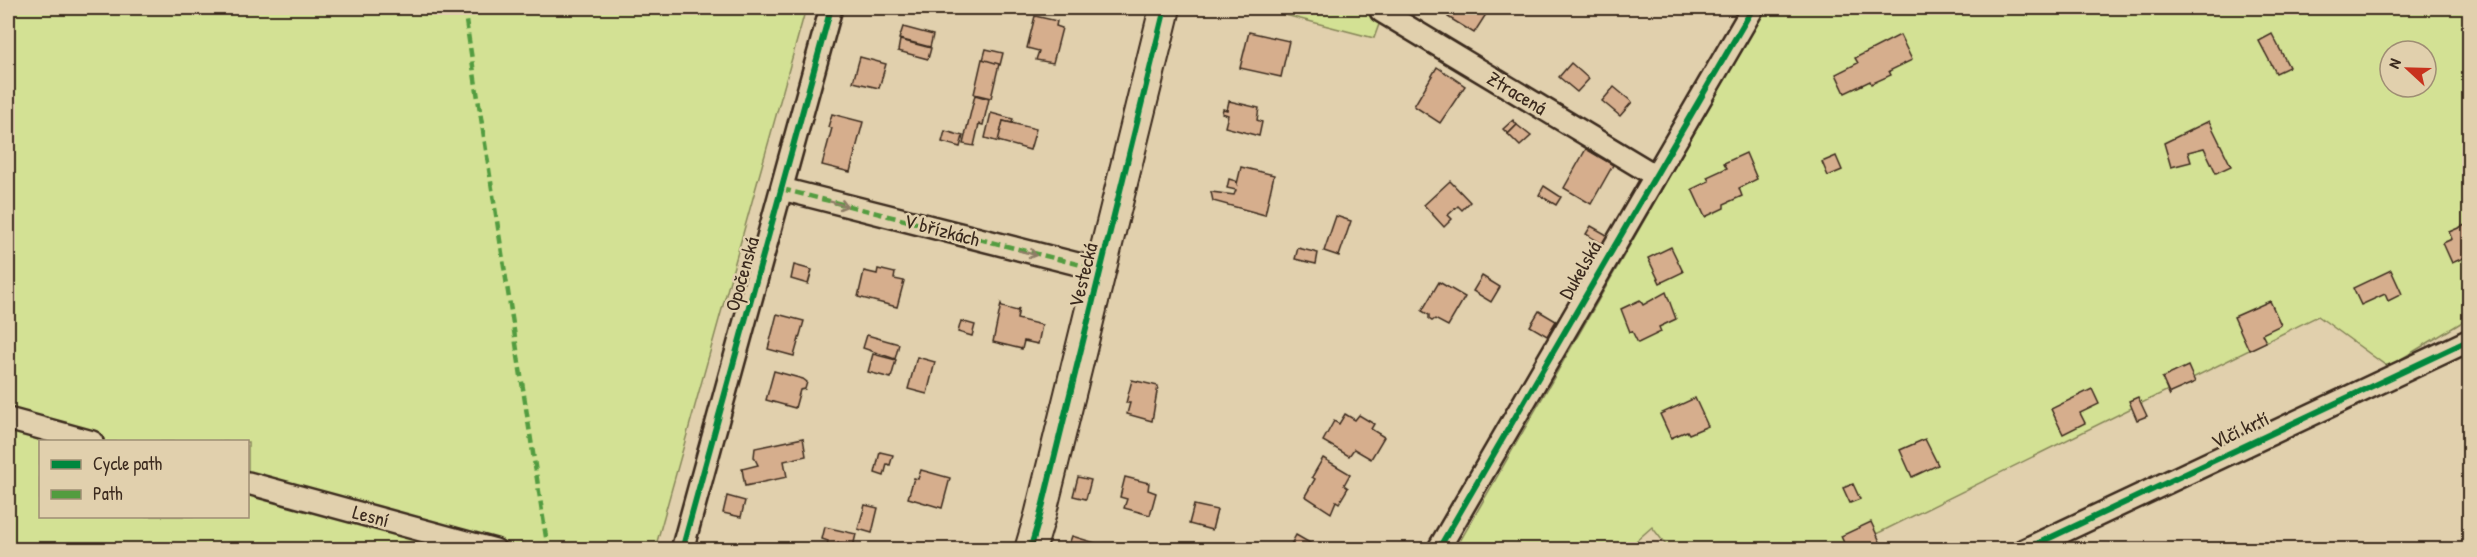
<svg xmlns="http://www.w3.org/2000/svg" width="2477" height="557" font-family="'Patrick Hand',sans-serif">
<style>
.green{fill:#d3e194;stroke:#878659;stroke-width:1.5;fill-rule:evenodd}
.building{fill:#d6ae8d;stroke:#3b2a1e;stroke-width:1.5}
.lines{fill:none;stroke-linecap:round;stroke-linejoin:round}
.street-casing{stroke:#3b2a1e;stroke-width:26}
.secondary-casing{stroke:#3b2a1e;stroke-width:34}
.street{stroke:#e1d0ad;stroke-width:21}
.secondary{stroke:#e1d0ad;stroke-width:30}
.quiet{stroke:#529c3f;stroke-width:4.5;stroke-dasharray:9 4.5;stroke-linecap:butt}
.cycleway-casing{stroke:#e1d0ad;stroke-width:10}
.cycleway{stroke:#00873e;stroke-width:6}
.oneway{stroke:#8e7d66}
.labels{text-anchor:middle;stroke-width:5;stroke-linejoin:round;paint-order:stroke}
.street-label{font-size:20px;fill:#3b2a1e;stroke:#e1d0ad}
</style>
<rect width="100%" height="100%" fill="#e1d0ad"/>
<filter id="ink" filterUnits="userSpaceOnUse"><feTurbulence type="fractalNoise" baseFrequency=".0167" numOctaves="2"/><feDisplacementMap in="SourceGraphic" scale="12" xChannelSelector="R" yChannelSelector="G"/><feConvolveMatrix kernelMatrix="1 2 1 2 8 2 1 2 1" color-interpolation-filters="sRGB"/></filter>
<g filter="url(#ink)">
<!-- green -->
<g class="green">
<path d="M8,8H806L655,549H8ZM40,442H248V516H40Z"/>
<polygon points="1258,8 1385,8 1374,38"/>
<path d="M1766,8H2469V318L2388,367L2318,316L1846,549H1669L1652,527L1627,549L1455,550ZM2390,51H2426V87H2390Z"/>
</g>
<!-- building -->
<g class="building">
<polygon points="1454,8 1490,8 1474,33 1448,17"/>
<polygon points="1035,16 1057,21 1056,26 1062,28 1053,63 1036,60 1039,51 1027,48"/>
<polygon points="903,27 933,35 930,47 899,39"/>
<polygon points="1249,32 1289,41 1281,77 1240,68"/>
<polygon points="2272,34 2289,67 2276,73 2259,41"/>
<polygon points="1900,35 1912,60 1889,71 1891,75 1871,84 1870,81 1845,93 1836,74 1858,63 1855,58"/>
<polygon points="900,40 931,48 928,59 898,51"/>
<polygon points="986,49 1003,53 1000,65 983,60"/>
<polygon points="860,57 886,64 879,88 853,82"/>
<polygon points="982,59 999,64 991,98 974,94"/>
<polygon points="1571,63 1589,79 1577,92 1559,77"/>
<polygon points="1437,67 1465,86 1440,123 1414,106"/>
<polygon points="1614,87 1632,102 1620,116 1602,101"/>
<polygon points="975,95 989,99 983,125 979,124 974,146 963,144"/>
<polygon points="1229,101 1259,108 1257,120 1262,122 1259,136 1225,127 1228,115 1222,113 1223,109 1227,110"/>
<polygon points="991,113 1013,119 1012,123 1003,121 999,142 985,138"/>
<polygon points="832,114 863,122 850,172 822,165 832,128 828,127"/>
<polygon points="1513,120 1517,125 1508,134 1503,129"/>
<polygon points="1003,121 1036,129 1030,150 998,141"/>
<polygon points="2209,121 2231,166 2216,173 2204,148 2188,152 2191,162 2171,167 2164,143"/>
<polygon points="1517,125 1531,136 1520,146 1508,134"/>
<polygon points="945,131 963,136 960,147 942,142"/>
<polygon points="1586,149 1613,165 1591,204 1564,188"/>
<polygon points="1746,153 1757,179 1739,188 1742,196 1724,204 1724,208 1705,217 1692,189 1709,181 1707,177 1727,168 1724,163"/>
<polygon points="1836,156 1842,170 1828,176 1822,162"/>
<polygon points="1241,167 1274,175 1265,215 1213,201 1211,192 1234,195 1236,190 1227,188 1229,179 1236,181 1237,184"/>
<polygon points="1450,181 1470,202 1462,210 1458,206 1448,215 1452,219 1444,227 1424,205"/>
<polygon points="1544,186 1561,197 1556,205 1539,195"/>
<polygon points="1336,216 1351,221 1339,256 1324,251"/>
<polygon points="2470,223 2470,255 2452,263 2443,243 2452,239 2449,232"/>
<polygon points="1591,226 1607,235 1602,244 1586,234"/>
<polygon points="1671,247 1683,272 1660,283 1648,258"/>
<polygon points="1298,248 1318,253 1316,264 1295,259"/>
<polygon points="794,265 812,270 808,284 791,279"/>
<polygon points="878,269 895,273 894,279 904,281 897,307 858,297 864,271 877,274"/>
<polygon points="2391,270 2402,294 2388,301 2385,294 2361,305 2353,288"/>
<polygon points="1482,276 1500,287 1491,302 1473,291"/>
<polygon points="1439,282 1465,297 1448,326 1435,319 1432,321 1429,319 1429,315 1422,311"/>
<polygon points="1666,292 1676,319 1659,327 1661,332 1638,343 1632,331 1630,332 1621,309 1640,300 1643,305"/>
<polygon points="2270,301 2281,325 2262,334 2266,342 2249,350 2234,317"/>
<polygon points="1001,304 1002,307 1017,311 1019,308 1017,319 1042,325 1038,344 1024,341 1022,349 993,342"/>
<polygon points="1539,311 1556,321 1547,336 1530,326"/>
<polygon points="777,314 804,321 794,356 768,349"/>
<polygon points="961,321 975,325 972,336 958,332"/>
<polygon points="867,335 899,344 895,359 863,348"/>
<polygon points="873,354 896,360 891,378 868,372"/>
<polygon points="917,357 935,362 927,394 908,389"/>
<polygon points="2188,366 2195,382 2170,393 2170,396 2162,378"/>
<polygon points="774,371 803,379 807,382 805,389 800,390 795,408 766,400"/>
<polygon points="1132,380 1158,386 1152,421 1127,414 1130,403 1126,403"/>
<polygon points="2092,389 2099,404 2080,413 2085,423 2063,434 2051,409"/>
<polygon points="2138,397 2147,416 2137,420 2129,401"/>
<polygon points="1695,398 1708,426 1689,434 1687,431 1671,438 1660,414"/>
<polygon points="1345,414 1355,420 1359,415 1374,424 1371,429 1384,437 1371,459 1354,449 1349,456 1323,441 1334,421 1339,424"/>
<polygon points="803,438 806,456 784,461 787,477 745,486 742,469 758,465 754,457 755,448"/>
<polygon points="1925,439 1938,465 1912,477 1900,450"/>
<polygon points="880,452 893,455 890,465 887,464 884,476 875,473"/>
<polygon points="1323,458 1350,474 1344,485 1348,488 1339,503 1336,501 1331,513 1305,496 1315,479 1312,477"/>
<polygon points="921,470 950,478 942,508 908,498 914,478 918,479"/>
<polygon points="1078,477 1091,480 1086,499 1073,496"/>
<polygon points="1125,477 1149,483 1148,490 1156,493 1150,515 1124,508 1127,499 1120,497"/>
<polygon points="1853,484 1860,499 1850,503 1843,488"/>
<polygon points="727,496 745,501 741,517 723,513"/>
<polygon points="865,505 878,508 872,533 858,529"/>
<polygon points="1194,505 1217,510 1212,530 1189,524"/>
<polygon points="1871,522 1882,546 1875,550 1847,550 1841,536"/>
<polygon points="825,527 856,534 853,547 838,543 836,550 826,550 828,541 822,539"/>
<polygon points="1296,535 1317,547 1315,550 1288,550"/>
<polygon points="1072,536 1095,543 1093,550 1067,550"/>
<polygon points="719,543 741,550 717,550"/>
</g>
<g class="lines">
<!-- street casing -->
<g class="street-casing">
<g id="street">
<polyline points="1381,11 1654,175"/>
<polyline points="782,189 1101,270"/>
<polyline points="8,419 92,442"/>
<polyline points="248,483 495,550"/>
<polyline points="682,550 831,8"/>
<polyline points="1438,550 1753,8"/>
<polyline points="2024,550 2470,340"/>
</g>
</g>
<!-- secondary casing -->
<g class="secondary-casing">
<polyline id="secondary" points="1030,550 1040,516 1165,8"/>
</g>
<!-- street -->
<use href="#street" class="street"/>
<!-- secondary -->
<use href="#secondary" class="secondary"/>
<!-- quiet -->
<g class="quiet">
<polyline points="464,8 548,550"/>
<polyline points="782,189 1101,270"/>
</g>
<!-- cycleway casing -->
<g class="cycleway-casing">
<g id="cycleway">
<polyline points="682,550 831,8"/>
<polyline points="1030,550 1040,516 1165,8"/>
<polyline points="1438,550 1753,8"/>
<polyline points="2024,550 2470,340"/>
</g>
</g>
<!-- cycleway -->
<use href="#cycleway" class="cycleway"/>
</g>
<!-- one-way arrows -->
<defs><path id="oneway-shaft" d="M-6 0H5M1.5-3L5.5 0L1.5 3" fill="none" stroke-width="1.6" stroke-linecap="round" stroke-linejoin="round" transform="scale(1.5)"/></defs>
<g class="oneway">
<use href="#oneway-shaft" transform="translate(839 204) rotate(15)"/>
<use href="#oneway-shaft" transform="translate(1028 253) rotate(15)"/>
</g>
</g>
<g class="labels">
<!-- street labels -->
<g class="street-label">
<text transform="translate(1517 93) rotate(31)" y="7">Ztracená</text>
<text transform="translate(942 230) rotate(15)" y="7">V břízkách</text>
<text transform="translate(1580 270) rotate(-60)" y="7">Dukelská</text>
<text transform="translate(742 274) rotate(-74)" y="7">Opočenská</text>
<text transform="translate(1083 275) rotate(-76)" y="7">Vestecká</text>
<text transform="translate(2240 430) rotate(-25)" y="7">Vlčí krtí</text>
<text transform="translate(371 516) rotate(15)" y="7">Lesní</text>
</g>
</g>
<!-- margin -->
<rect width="2477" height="557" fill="none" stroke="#e1d0ad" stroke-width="30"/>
<rect x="15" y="15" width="2447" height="527" fill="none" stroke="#3b2a1e" stroke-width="2" filter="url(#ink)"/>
<!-- legend -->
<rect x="39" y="440" width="210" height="78" fill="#e1d0ad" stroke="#9f8e74" stroke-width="1.5"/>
<rect x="51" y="460" width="30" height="9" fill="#00873e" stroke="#9f8e74" stroke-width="1.5"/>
<text x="93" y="470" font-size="18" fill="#3b2a1e">Cycle path</text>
<rect x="51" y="490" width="30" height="9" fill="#529c3f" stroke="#9f8e74" stroke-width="1.5"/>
<text x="93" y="500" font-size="18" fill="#3b2a1e">Path</text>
<!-- north arrow -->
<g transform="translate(2408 69) rotate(292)"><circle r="28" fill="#e1d0ad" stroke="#9f8e74" stroke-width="1.5"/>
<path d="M0-4.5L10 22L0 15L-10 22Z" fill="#c8321e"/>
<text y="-9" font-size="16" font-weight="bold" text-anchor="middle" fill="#3b2a1e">N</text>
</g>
</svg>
